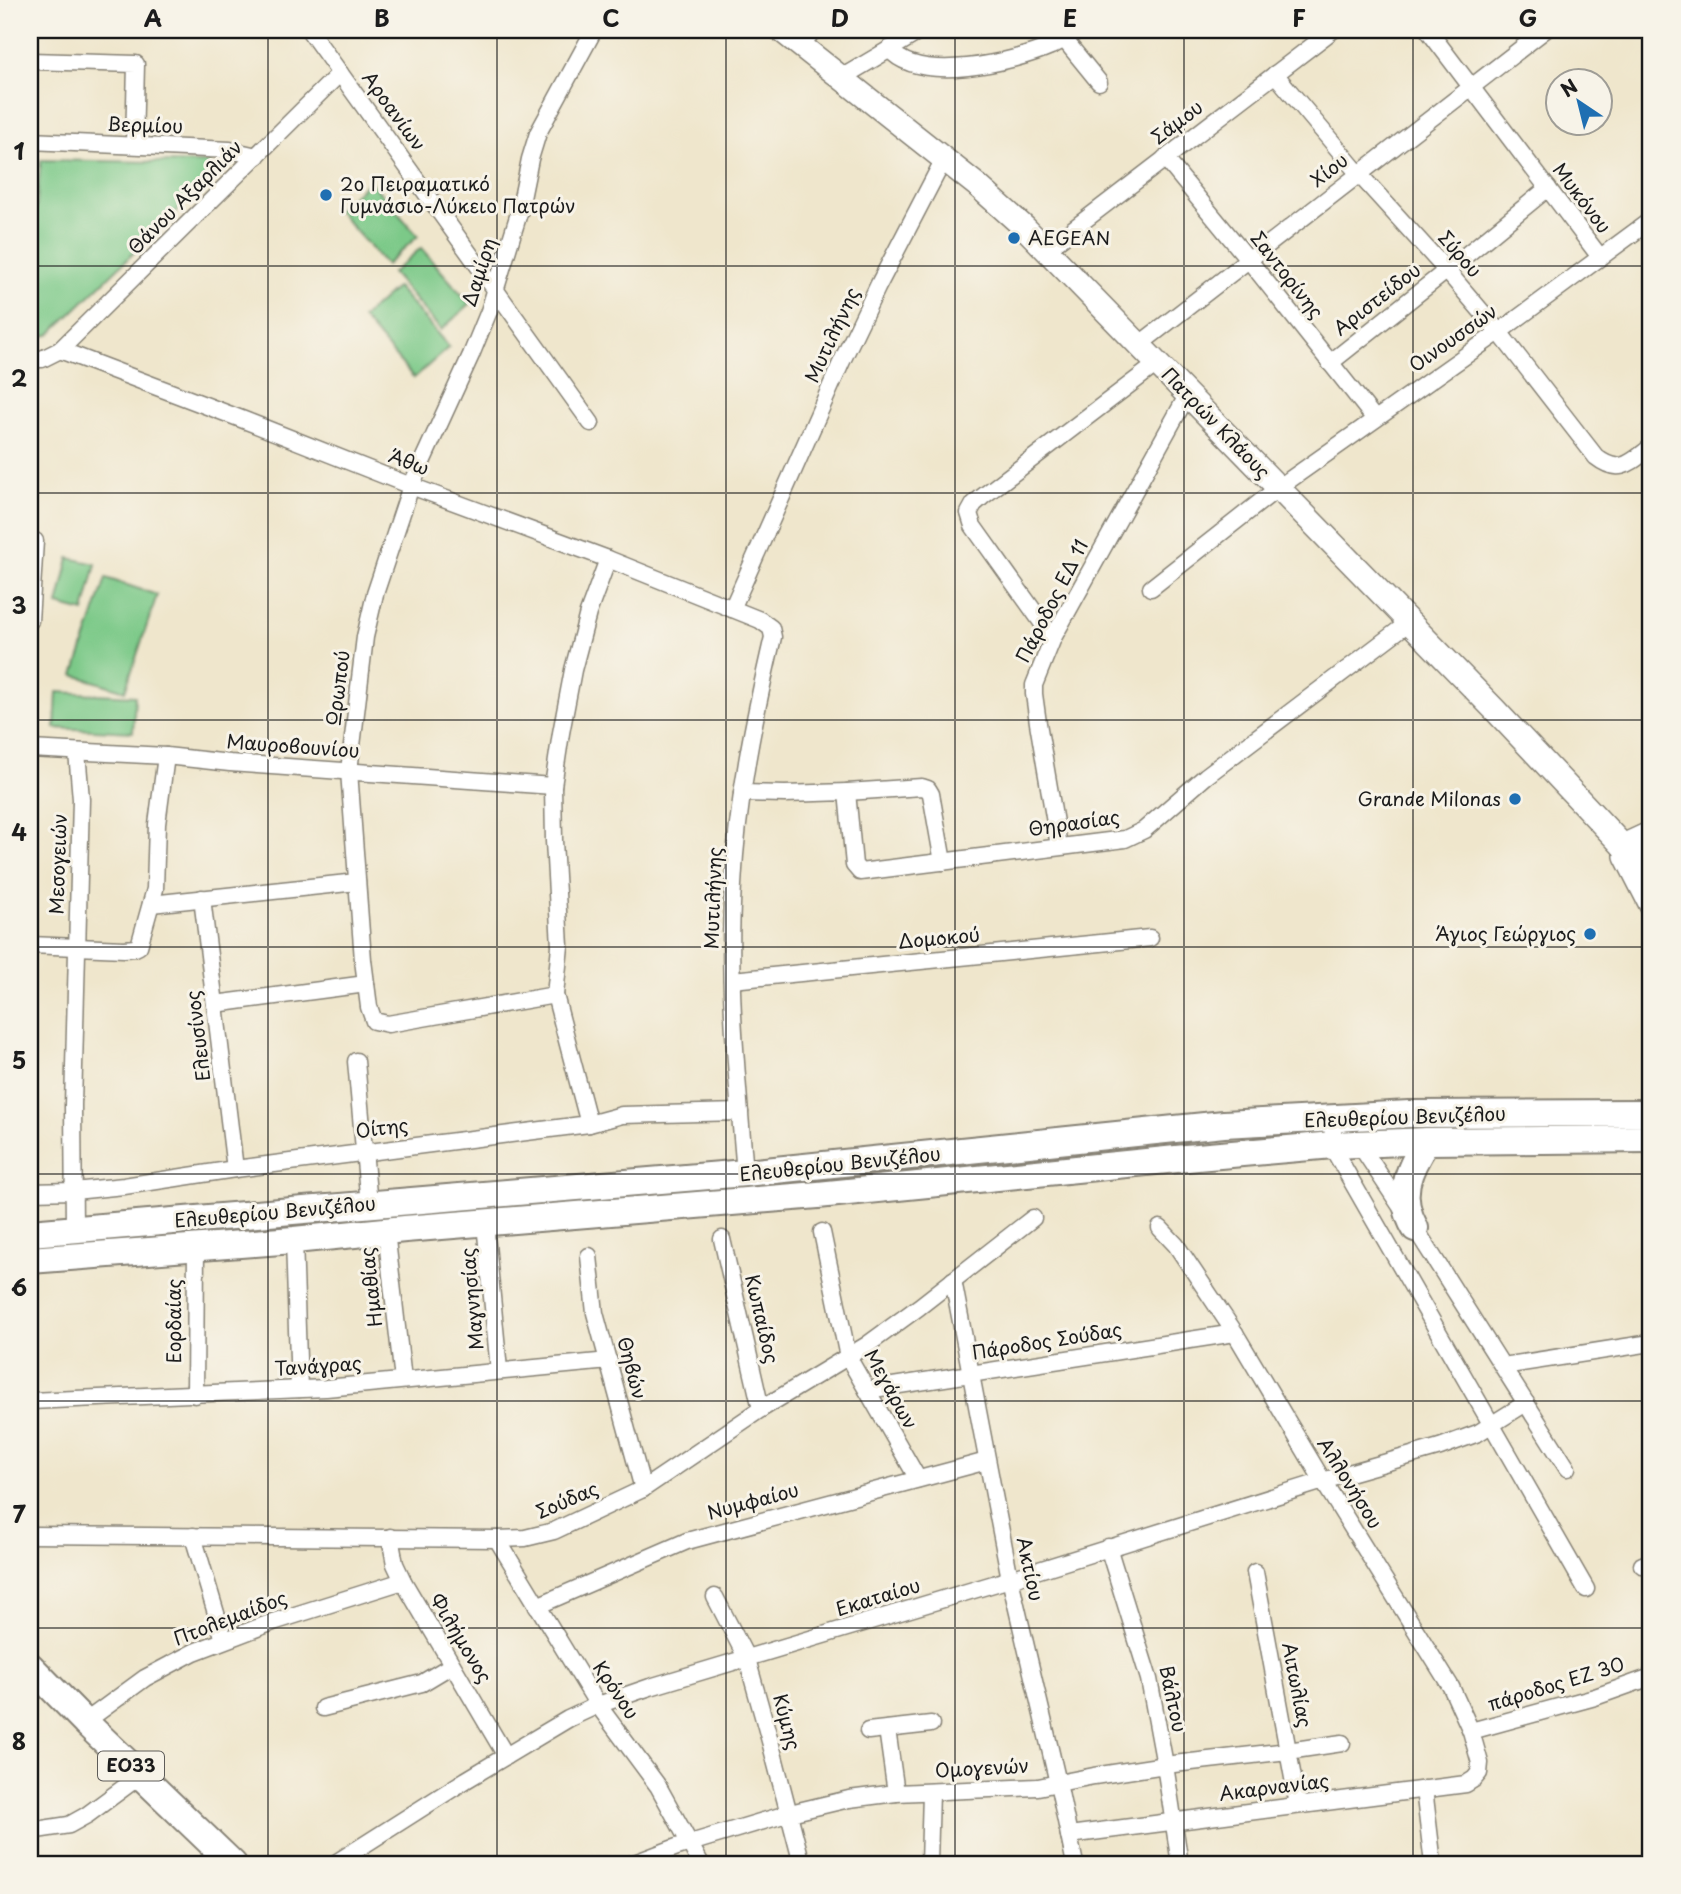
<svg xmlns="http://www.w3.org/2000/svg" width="1681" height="1894" font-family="'Playpen Sans',sans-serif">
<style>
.green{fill:#7cc988;stroke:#4c7252;stroke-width:2}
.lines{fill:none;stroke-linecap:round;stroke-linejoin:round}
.street-casing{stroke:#868174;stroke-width:19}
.secondary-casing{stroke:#868174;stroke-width:26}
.primary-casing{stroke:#868174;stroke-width:30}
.street{stroke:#fff;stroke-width:16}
.secondary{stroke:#fff;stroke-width:23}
.primary{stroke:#fff;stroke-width:26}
.grid{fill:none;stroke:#1c1c1c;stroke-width:2;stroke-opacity:0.55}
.poi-dot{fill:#1f6fb2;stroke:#f7f3e8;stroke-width:2.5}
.labels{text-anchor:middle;stroke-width:6;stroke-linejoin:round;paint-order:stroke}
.shield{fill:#f7f3e8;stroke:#5e5c59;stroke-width:2}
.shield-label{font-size:18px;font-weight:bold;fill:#1c1c1c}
.street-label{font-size:19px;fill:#1c1c1c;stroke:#f7f3e8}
.poi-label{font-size:19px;fill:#1c1c1c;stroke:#f7f3e8;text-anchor:start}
.neatline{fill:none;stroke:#1c1c1c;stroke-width:2.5}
.grid-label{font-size:23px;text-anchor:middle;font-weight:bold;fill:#1c1c1c}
</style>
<rect width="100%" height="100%" fill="#f7f3e8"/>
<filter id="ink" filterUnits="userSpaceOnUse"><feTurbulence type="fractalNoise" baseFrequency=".0143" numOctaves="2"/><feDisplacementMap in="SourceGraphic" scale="14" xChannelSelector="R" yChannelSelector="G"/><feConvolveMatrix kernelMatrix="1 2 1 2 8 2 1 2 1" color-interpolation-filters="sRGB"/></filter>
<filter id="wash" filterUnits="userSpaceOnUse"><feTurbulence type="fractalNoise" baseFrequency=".00686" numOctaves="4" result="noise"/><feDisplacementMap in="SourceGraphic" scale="28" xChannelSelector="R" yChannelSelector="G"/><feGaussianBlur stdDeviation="1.57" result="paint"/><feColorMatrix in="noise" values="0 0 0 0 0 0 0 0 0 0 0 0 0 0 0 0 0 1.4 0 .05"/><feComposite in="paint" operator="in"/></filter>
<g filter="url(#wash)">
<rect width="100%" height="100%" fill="#efe6cc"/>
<!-- green -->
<g class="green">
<polygon points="41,160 211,163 211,178 49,335 30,337 30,272"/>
<polygon points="370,181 418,236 386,265 337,210"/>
<polygon points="421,248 470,304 441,330 392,273"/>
<polygon points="397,287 449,347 414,378 362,318"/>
<polygon points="69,558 96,564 84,612 58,605"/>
<polygon points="106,578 157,595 125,691 74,675"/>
<polygon points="57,692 135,696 133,732 55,728"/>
</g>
</g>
<g filter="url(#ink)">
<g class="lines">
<!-- street casing -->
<g class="street-casing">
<g id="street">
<polyline points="309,30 591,423"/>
<polyline points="1428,30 1600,257"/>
<polyline points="1064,39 1099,82"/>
<polyline points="800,45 814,30"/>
<path d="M889,49C919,85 1014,62 1051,46C1061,42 1069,35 1079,30"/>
<polyline points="30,61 136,64 134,145"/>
<path d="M1275,74L1358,173L1447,271L1499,332L1596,457C1620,476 1631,462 1651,447"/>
<polyline points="841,78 922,30"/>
<polyline points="30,141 230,150 257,156"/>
<polyline points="1165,158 1248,259 1375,419"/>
<polyline points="1047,249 1333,30"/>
<polyline points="1140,344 1545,30"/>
<polyline points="60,350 340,73"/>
<path d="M30,359H42L60,350L244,420L411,486L608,559L760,620L771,628L773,637C754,718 737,801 733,885C727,980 737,1078 745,1173"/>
<polyline points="1330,363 1465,256 1548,188"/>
<polyline points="30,541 35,541 30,621"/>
<polyline points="1151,588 1278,488 1499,332 1651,220"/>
<polyline points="732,609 842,361 878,286 944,159"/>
<polyline points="1053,638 973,526 969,513 974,504 982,497 1158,363"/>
<polyline points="30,749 166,756 230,763 553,786"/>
<polyline points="847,792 922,787 928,789 931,794 943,862"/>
<polyline points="742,793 785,794 847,792 854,865 860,872 1125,839 1144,830 1206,776 1408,623"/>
<polyline points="1059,846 1038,723 1034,694 1034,685 1053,638 1188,394"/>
<polyline points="202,898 235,1169"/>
<polyline points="151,904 357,882"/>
<polyline points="30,945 124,949 135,948 139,946 155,889 157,824 166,756"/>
<polyline points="732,980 1150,938"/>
<polyline points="555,995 388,1024 374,1021 369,1007 363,960 349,771 365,637 375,594 411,486 471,355 489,311 519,213 530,159 538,133 594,30"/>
<polyline points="215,1004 366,984"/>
<polyline points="356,1061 369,1205"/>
<path d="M1341,1123L1336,1117C1332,1131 1331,1140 1336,1154L1586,1589"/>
<polyline points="589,1124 555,995 560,946 554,841 553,786 561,733 573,670 588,613 608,559"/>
<polyline points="1356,1139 1415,1228 1567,1468"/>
<polyline points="30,1192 74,1191 124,1186 235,1169 589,1124 622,1115 740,1112"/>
<polyline points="485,1223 499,1370"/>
<polyline points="74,1229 73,1105 81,799 77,752"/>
<polyline points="386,1231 403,1380"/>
<polyline points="822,1232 848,1357 918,1479"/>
<polyline points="722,1239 761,1409"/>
<polyline points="294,1240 299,1389"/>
<polyline points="589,1256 595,1313 643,1489"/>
<polyline points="953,1280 1010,1579 1058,1783 1075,1864"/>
<polyline points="1503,1366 1651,1343"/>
<polyline points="867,1390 1235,1333"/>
<polyline points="195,1395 196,1247"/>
<polyline points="30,1401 326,1388 609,1361"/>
<polyline points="30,1535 497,1539 525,1538 554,1531 643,1489 761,1409 867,1345 919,1307 1033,1218"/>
<polyline points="193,1536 224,1640"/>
<polyline points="390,1537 395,1564 403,1581 506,1756"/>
<polyline points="497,1539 598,1705 658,1786 701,1864"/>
<polyline points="1108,1547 1149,1679 1165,1765 1180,1864"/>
<polyline points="1642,1565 1651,1562"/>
<polyline points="1255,1572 1298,1805"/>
<polyline points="715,1597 747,1659 770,1741 802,1864"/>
<polyline points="537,1606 687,1541 987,1461"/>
<polyline points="323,1708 422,1683 452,1665"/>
<polyline points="85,1722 145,1678 194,1652 273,1622 403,1581"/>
<polyline points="887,1729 896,1793"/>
<polyline points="868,1731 931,1724"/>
<polyline points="1471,1731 1595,1697 1651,1677"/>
<polyline points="1424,1789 1433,1864"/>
<polyline points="30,1831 69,1825 87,1815 141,1775"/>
<polyline points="1069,1835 1466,1784 1474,1779 1479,1773 1480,1763 1471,1731 1451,1687 1323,1481 1235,1333 1176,1245 1160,1228"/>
<polyline points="334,1864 466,1780 568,1719 598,1705 650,1687 1010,1579 1349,1473 1440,1447 1478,1433 1526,1403"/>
<polyline points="632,1864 677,1847 790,1813 849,1799 896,1793 1038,1787 1094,1776 1165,1765 1288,1751 1342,1743"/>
<polyline points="929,1864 931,1792"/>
</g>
</g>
<!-- secondary casing -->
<g class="secondary-casing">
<g id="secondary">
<polyline points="781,30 978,186 1025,228 1494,709 1623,846 1651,872"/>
<polyline points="1623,846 1651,833"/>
<polyline points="1626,856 1651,905"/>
</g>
</g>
<!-- primary casing -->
<g class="primary-casing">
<g id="primary">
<path d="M1415,1228C1397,1196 1407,1170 1427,1141"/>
<polyline points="30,1233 745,1173 1224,1124 1409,1114 1651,1113"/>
<polyline points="30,1260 294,1240 405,1229 818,1195 1186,1158 1333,1145 1427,1141 1651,1139"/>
<polyline points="30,1666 85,1722 233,1864"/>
</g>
</g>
<!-- street -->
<use href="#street" class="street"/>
<!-- secondary -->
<use href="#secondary" class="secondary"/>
<!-- primary -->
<use href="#primary" class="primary"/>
</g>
</g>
<!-- grid -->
<path class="grid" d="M268,30V1864M497,30V1864M726,30V1864M955,30V1864M1184,30V1864M1413,30V1864M30,266H1651M30,493H1651M30,720H1651M30,947H1651M30,1174H1651M30,1401H1651M30,1628H1651"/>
<!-- markers -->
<g class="poi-dot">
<circle cx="326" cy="195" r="7"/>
<circle cx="1014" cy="238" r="7"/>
<circle cx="1515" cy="799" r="7"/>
<circle cx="1590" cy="934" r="7"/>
</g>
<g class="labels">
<!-- shield labels -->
<rect class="shield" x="98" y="1751.5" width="66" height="29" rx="5"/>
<g class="shield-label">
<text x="131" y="1772">ΕΟ33</text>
</g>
<!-- street labels -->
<g class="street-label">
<text transform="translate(394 111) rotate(54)" y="7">Αροανίων</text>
<text transform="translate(1177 122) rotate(-37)" y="7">Σάμου</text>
<text transform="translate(145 125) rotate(2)" y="7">Βερμίου</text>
<text transform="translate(1329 170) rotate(-38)" y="7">Χίου</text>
<text transform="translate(185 197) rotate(-45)" y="7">Θάνου Αξαρλιάν</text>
<text transform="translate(1582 198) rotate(53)" y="7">Μυκόνου</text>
<text transform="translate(1460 254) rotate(49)" y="7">Σύρου</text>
<text transform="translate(479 272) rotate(-72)" y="7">Δαμίρη</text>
<text transform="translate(1287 275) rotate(52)" y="7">Σαντορίνης</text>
<text transform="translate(1377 299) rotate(-38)" y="7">Αριστείδου</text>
<text transform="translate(832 335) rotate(-65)" y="7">Μυτιλήνης</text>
<text transform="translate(1453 338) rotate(-35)" y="7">Οινουσσών</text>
<text transform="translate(1216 423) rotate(46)" y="7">Πατρών Κλάους</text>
<text transform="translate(409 462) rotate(21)" y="7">Άθω</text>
<text transform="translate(1052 601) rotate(-63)" y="7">Πάροδος ΕΔ 11</text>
<text transform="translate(338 688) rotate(-83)" y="7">Ωρωπού</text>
<text transform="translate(293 746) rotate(4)" y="7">Μαυροβουνίου</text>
<text transform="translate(1074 823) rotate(-8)" y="7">Θηρασίας</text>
<text transform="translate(58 864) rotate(-88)" y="7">Μεσογειών</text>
<text transform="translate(713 898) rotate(-88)" y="7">Μυτιλήνης</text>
<text transform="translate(939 938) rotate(-5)" y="7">Δομοκού</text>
<text transform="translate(198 1036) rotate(-97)" y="7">Ελευσίνος</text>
<text transform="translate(1405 1117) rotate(-2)" y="7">Ελευθερίου Βενιζέλου</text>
<text transform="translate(382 1128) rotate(-7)" y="7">Οίτης</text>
<text transform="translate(840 1164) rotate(-6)" y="7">Ελευθερίου Βενιζέλου</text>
<text transform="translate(275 1212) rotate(-5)" y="7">Ελευθερίου Βενιζέλου</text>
<text transform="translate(371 1287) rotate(-96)" y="7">Ημαθίας</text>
<text transform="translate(472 1299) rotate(-95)" y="7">Μαγνησίας</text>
<text transform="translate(762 1319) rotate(77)" y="7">Κωπαίδος</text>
<text transform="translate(174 1321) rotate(-90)" y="7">Εορδαίας</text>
<text transform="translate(1047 1341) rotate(-9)" y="7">Πάροδος Σούδας</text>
<text transform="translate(318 1366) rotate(-4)" y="7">Τανάγρας</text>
<text transform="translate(632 1368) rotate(75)" y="7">Θηβών</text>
<text transform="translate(891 1389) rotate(61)" y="7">Μεγάρων</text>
<text transform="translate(1350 1483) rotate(58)" y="7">Αλλονήσου</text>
<text transform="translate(567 1500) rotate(-23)" y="7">Σούδας</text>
<text transform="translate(753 1501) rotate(-15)" y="7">Νυμφαίου</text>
<text transform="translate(1030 1569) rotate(78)" y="7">Ακτίου</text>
<text transform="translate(878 1597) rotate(-17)" y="7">Εκαταίου</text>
<text transform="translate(230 1618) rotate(-21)" y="7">Πτολεμαίδος</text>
<text transform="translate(461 1638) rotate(59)" y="7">Φιλήμονος</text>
<text transform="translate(1556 1684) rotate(-17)" y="7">πάροδος ΕΖ 30</text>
<text transform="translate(1297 1685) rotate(79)" y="7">Αιτωλίας</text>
<text transform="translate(616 1690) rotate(56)" y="7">Κρόνου</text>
<text transform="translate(1173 1699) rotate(78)" y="7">Βάλτου</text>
<text transform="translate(787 1722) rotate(75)" y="7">Κύμης</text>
<text transform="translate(982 1768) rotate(-3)" y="7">Ομογενών</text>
<text transform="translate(1274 1787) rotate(-7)" y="7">Ακαρνανίας</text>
</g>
<!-- poi labels -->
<g class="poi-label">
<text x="340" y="191">2ο Πειραματικό<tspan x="340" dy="22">Γυμνάσιο-Λύκειο Πατρών</tspan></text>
<text x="1028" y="245">AEGEAN</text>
<text x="1501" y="806" text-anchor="end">Grande Milonas</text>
<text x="1576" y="941" text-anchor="end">Άγιος Γεώργιος</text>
</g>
</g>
<!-- margin -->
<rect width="1681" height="1894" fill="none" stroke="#f7f3e8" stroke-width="77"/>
<!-- north arrow -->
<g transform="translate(1579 102) rotate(325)"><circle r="33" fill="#f7f3e8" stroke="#9f9d96" stroke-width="2"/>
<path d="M0-5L12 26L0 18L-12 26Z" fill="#1f6fb2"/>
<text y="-10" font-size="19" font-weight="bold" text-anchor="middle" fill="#1c1c1c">N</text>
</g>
<rect x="38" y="38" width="1604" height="1818" class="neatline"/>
<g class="grid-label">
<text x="153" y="27">A</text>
<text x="382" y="27">B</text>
<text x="611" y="27">C</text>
<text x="840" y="27">D</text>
<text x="1070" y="27">E</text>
<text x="1299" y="27">F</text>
<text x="1528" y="27">G</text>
<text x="19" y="160">1</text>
<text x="19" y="387">2</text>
<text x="19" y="614">3</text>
<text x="19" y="841">4</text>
<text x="19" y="1069">5</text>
<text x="19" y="1296">6</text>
<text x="19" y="1523">7</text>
<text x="19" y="1750">8</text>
</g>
</svg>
